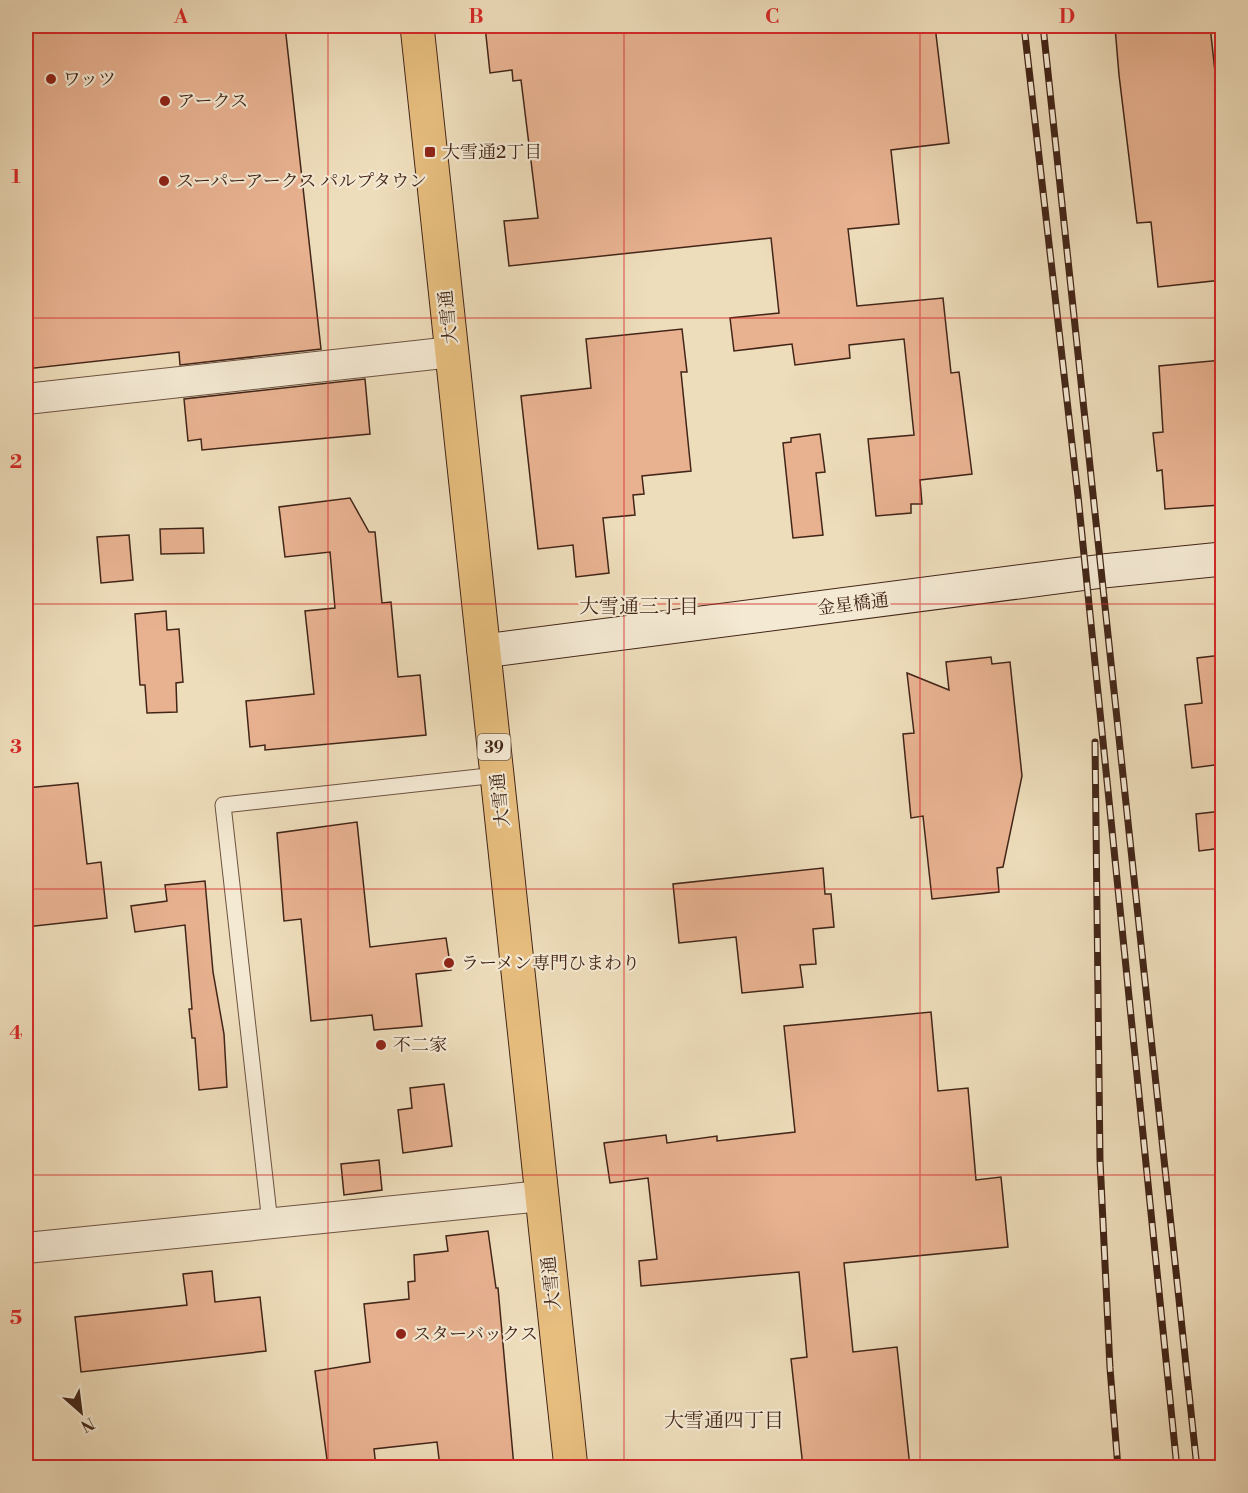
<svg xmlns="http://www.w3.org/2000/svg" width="1248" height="1493" font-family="'Libre Bodoni','Noto Serif JP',serif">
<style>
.building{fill:#e8b291;stroke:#422518;stroke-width:1.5}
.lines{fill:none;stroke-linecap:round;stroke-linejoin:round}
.lane-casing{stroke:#6d5341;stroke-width:17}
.street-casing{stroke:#6d5341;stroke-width:32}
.secondary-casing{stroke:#422518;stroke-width:35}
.highway-casing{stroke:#422518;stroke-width:35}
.lane{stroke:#f4e9d3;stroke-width:15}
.street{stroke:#f4e9d3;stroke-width:30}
.secondary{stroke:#f4e9d3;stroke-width:33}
.highway{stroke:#e7be7e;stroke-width:33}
.rail-casing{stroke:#422518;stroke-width:7}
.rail{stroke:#f4e9d3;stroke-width:4.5;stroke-dasharray:14;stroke-linecap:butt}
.grid{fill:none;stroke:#d62828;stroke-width:1.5;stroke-opacity:0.55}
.poi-dot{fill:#8f2418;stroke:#f4e9d3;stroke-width:2}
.labels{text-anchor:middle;stroke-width:4.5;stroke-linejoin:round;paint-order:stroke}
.shield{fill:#f4e9d3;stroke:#776050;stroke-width:1.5}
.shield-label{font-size:16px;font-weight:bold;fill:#422518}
.poi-label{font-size:18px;fill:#422518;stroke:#f4e9d3;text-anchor:start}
.street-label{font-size:18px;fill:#422518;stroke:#f4e9d3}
.neighbourhood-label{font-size:20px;fill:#422518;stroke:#f4e9d3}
.neatline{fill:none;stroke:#d62828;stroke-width:2}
.grid-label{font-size:20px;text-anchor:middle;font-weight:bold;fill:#d62828}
</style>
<rect width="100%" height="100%" fill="#edb"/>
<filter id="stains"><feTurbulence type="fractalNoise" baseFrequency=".00333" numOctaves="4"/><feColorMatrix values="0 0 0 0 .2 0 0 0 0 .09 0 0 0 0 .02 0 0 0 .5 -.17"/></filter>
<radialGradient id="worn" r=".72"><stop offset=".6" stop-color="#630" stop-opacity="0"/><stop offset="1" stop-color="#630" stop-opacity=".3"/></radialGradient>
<!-- building -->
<g class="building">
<polygon points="26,26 285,26 321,349 180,365 179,352 26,369"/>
<polygon points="485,26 935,26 949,143 891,150 899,224 848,229 857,306 943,298 951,373 959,372 972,474 920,480 922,504 911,504 911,513 876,516 868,439 914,435 904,339 849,345 850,358 795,365 792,344 734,351 730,318 779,313 771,238 509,266 504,221 538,218 521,80 513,81 512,70 490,73"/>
<polygon points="1132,26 1210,26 1222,136 1222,280 1158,287 1151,222 1137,223 1119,75 1115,27"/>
<polygon points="682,329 687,372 681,372 691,471 642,476 644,494 633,495 635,515 603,518 609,573 576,577 573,545 538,549 521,396 591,388 586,339"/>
<polygon points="1222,360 1222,461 1217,462 1220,505 1165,509 1162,470 1157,471 1153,433 1163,432 1159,366"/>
<polygon points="365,379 370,434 202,450 201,439 188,441 184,399"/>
<polygon points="820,434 825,472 816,473 823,535 793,538 783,443 791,442 791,438"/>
<polygon points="350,498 369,532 375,532 382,603 391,602 398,677 420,675 426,735 265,750 265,745 250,747 246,701 314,694 305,611 335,608 330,552 285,557 279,507"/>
<polygon points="203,528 204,553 161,554 160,529"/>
<polygon points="129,535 133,580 101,583 97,537"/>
<polygon points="166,611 167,630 179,629 183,682 176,683 177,712 147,713 145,685 140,685 135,614"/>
<polygon points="1222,655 1222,764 1192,768 1185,705 1202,703 1197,658"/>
<polygon points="991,657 992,664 1010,662 1022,776 1003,867 997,868 999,892 932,899 923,816 911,818 903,734 914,733 907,673 949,690 946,662"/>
<polygon points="78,783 87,864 101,862 107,918 26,927 26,788"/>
<polygon points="1222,811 1222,848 1199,851 1196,814"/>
<polygon points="357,822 370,947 446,938 451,970 416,974 422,1026 374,1030 372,1015 311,1021 301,919 284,921 277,833"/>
<polygon points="823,868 825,894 831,894 834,927 813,929 816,964 800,965 803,987 742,993 736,937 679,943 673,884"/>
<polygon points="205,881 213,972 224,1034 227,1087 199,1090 195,1038 192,1038 189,1009 192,1009 185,925 135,932 131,906 167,901 165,885"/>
<polygon points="931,1012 938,1091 968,1088 976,1180 1001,1177 1008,1247 844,1263 853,1352 897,1347 910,1467 803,1467 791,1359 807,1357 799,1272 641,1286 639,1261 657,1259 648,1178 610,1183 604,1143 666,1135 667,1143 717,1136 717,1141 795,1132 784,1026"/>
<polygon points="444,1084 452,1146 403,1153 398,1110 412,1108 410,1088"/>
<polygon points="379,1160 382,1190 344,1195 341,1164"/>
<polygon points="488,1231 496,1288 498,1288 514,1467 440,1467 437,1442 374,1449 376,1467 328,1467 315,1371 370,1362 364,1304 409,1299 408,1282 415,1281 414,1255 448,1251 446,1236"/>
<polygon points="212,1271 215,1302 260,1297 266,1351 81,1372 75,1317 187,1305 183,1274"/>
</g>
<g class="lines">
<!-- lane casing -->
<g class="lane-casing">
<polyline id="lane" points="270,1223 223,805 497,775"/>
</g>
<!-- street casing -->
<g class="street-casing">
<g id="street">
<polyline points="26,399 452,352"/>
<polyline points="26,1248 542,1196"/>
</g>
</g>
<!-- secondary casing -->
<g class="secondary-casing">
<polyline id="secondary" points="484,651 1103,571 1222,559"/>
</g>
<!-- highway casing -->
<g class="highway-casing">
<polyline id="highway" points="417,26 571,1468"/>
</g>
<!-- lane -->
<use href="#lane" class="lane"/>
<!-- street -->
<use href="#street" class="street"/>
<!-- secondary -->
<use href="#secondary" class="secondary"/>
<!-- highway -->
<use href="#highway" class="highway"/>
<!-- rail casing -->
<g class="rail-casing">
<g id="rail">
<polyline points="1024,26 1078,496 1177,1468"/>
<polyline points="1043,26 1197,1468"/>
<polyline points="1095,742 1100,1160 1110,1368 1118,1468"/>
</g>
</g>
<!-- rail -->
<use href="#rail" class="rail"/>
</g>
<!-- grid -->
<path class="grid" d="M328,26V1468M624,26V1468M920,26V1468M26,318H1222M26,604H1222M26,889H1222M26,1175H1222"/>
<!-- markers -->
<g class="poi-dot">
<circle cx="51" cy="79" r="6"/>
<circle cx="165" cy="101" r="6"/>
<rect x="424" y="146" width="12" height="12" rx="3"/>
<circle cx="164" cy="181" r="6"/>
<circle cx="449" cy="963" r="6"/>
<circle cx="381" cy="1045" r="6"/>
<circle cx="401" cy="1334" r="6"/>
</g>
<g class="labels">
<!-- shield labels -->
<rect class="shield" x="477.5" y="734" width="33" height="26" rx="4.5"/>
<g class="shield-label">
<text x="494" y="753">39</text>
</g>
<!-- poi labels -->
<g class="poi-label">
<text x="63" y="85">ワッツ</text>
<text x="177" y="107">アークス</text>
<text x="442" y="158">大雪通2丁目</text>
<text x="176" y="187">スーパーアークス パルプタウン</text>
<text x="461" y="969">ラーメン専門ひまわり</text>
<text x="393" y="1051">不二家</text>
<text x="413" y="1340">スターバックス</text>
</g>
<!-- street labels -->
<g class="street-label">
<text transform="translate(448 317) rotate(-96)" y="6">大雪通</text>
<text transform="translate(853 604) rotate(-7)" y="6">金星橋通</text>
<text transform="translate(500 800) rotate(-96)" y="6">大雪通</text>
<text transform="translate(551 1283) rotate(-96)" y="6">大雪通</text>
</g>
<!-- neighbourhood labels -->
<g class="neighbourhood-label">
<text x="639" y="613">大雪通三丁目</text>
<text x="724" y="1427">大雪通四丁目</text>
</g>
</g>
<!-- margin -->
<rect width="1248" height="1493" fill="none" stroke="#edb" stroke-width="66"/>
<!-- north arrow -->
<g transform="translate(81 1412) rotate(152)" stroke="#f4e9d3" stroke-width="4.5" paint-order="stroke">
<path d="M0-4.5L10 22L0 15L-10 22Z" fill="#422518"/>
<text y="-9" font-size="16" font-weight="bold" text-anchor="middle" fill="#422518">N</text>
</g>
<rect x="33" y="33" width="1182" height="1427" class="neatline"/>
<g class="grid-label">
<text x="181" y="23">A</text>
<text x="476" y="23">B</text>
<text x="772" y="23">C</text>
<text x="1067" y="23">D</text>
<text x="16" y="183">1</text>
<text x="16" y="468">2</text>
<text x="16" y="753">3</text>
<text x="16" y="1039">4</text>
<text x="16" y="1324">5</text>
</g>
<rect width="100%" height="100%" filter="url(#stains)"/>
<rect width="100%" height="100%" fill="url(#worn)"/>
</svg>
